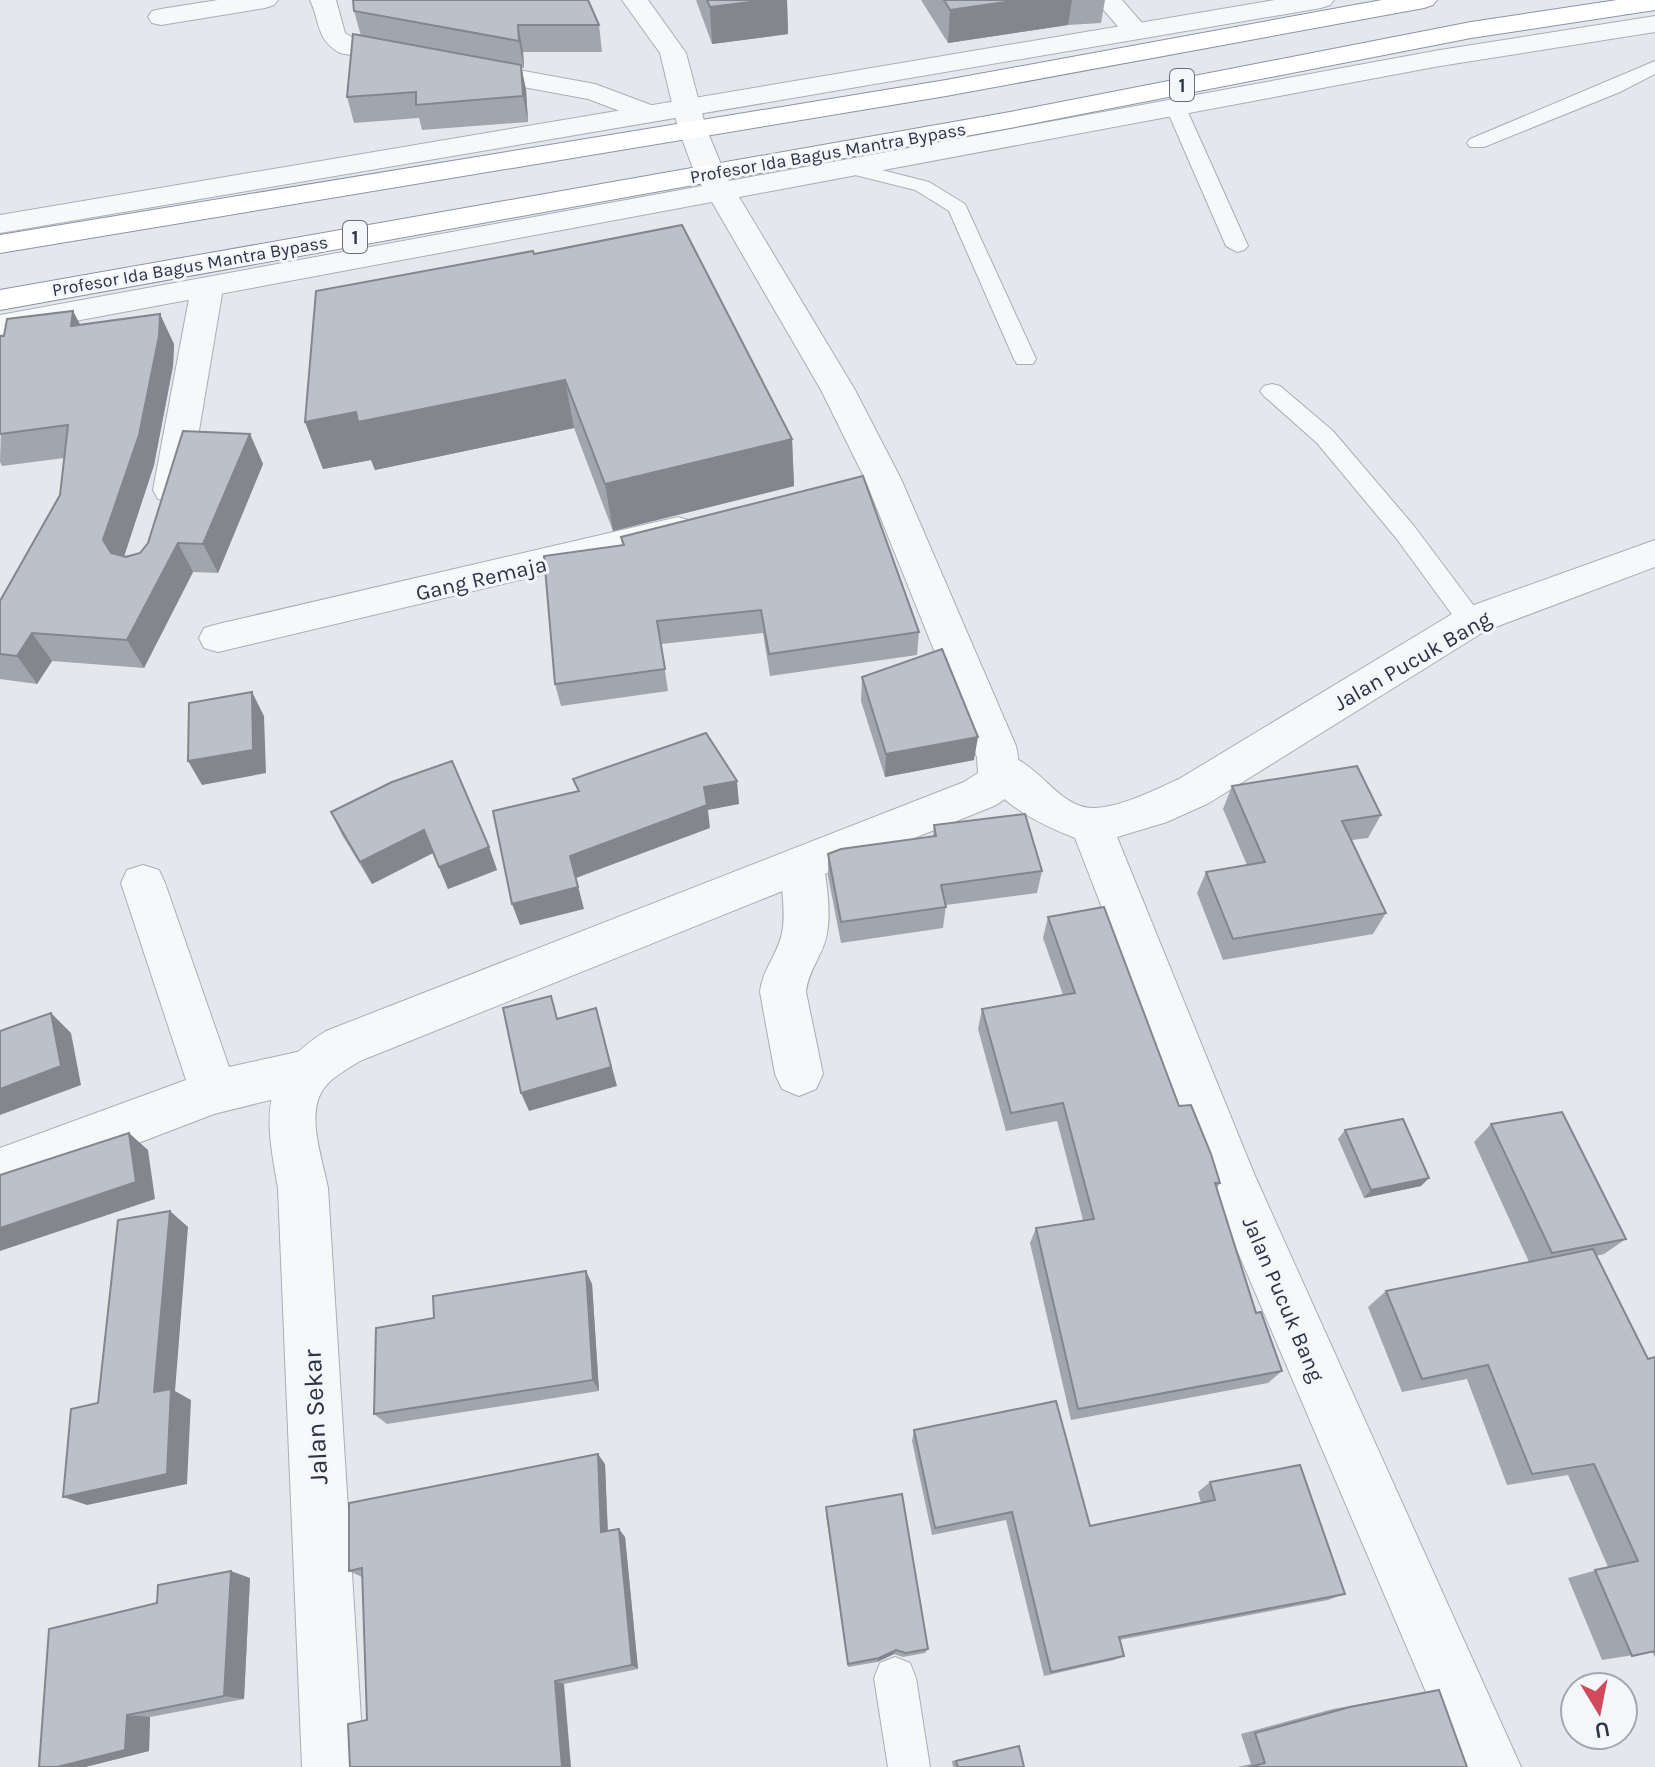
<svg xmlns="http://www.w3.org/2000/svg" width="1655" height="1767" font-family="Karla,sans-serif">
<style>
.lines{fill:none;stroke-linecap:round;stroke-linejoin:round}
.service-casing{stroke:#a9aeb7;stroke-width:2}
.minor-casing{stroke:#a9aeb7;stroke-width:2}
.tertiary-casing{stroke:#a9aeb7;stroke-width:2}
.trunk-casing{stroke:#8b94a3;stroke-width:2}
.service{fill:#f7f8fa;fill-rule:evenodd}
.minor{fill:#f7f8fa;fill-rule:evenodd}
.tertiary{fill:#f7f8fa;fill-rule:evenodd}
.trunk{fill:#fff;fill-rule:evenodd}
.wall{fill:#a1a5ae}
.shaded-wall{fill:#83868d}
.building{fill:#bbc0ca;stroke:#83868d;stroke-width:2}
.labels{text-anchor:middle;stroke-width:6;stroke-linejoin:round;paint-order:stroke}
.far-street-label{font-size:18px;fill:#2b3445;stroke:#f4f6f9}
.shield{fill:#f4f6f9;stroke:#676e7b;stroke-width:2}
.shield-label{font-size:20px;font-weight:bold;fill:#2b3445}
.street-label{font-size:22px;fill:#2b3445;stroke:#f4f6f9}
.near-street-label{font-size:26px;fill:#2b3445;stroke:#f4f6f9}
</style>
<rect width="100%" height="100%" fill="#e4e7ec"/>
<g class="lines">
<!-- service casing -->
<g class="service-casing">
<g id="service">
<polygon points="1655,61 1655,74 1620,92 1484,147 1470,147 1467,143 1470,139"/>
<polygon points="1176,102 1186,108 1248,246 1244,250 1237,252 1226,246 1166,108"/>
<polygon points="850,162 929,182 965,204 1036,359 1033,364 1017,364 1014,359 949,211 915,190 843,172 840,168"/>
<polygon points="1272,384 1280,386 1333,431 1414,526 1480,614 1484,621 1480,628 1471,631 1462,628 1396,538 1317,443 1264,396 1260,391 1264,386"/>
<polygon points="895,1657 910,1663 916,1678 930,1767 888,1767 874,1678 880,1663"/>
</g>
</g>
<!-- minor casing -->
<g class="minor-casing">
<g id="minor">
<polygon points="218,0 278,0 274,5 265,8 161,25 152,23 148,17 152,11 161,9"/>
<path d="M310,0H336L345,33L357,40L595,84L659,108L663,114L659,120L649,122L588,99L340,53C316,40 320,21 310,0Z"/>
<polygon points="622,0 648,0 686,53 706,128 725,174 720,180 710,183 700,180 695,174 678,128 660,53"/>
<polygon points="1095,0 1122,0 1150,32 1146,38 1128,38"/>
<polygon points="207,278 218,281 223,288 189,490 184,499 171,502 158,499 153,490 191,288 196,281"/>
<polygon points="678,517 691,521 696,530 691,539 218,652 204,648 199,638 204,628 218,624"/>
<path d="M1655,540V567L1485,631L1209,803L1167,822L1117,837L1255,1176L1521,1767H1458L1208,1182L1075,838C1040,824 998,804 980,769L986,757C1032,742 1052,810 1095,808C1124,806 1154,790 1179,779L1457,611Z"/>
<path d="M803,846L818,851C827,868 831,913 827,933C824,954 808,970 806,992L823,1074L816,1089L799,1096L782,1089L775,1074L760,992C762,970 778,954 782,933C788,905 775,877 788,851Z"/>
<polygon points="143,865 159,870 165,883 229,1067 306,1050 323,1057 330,1072 323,1087 214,1114 0,1196 0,1148 186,1080 121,883 127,870"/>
</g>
</g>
<!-- tertiary casing -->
<g class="tertiary-casing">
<g id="tertiary">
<polygon points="1275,0 1334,0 1330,5 1321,8 0,233 0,215"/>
<path d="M1655,16V32L1440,66L739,197L855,390L901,479L1016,746C1022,772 1019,793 994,806L360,1061C346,1070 328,1079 321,1093C307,1119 323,1161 328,1188L364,1767H302L278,1188C265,1117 258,1073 326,1031L964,782L978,773L977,757L865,479L821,390L712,202L0,335V315L702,186L695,174L700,168L710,165L720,168L729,181L1440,50Z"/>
</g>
</g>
<!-- trunk casing -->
<g class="trunk-casing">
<g id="trunk">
<polygon points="1382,0 1437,0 1433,5 1424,8 946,96 0,253 0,235 946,80"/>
<polygon points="1617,0 1655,0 1655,10 1471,38 1010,128 0,310 0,290 1010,112 1471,22"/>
</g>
</g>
<!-- service -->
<use href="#service" class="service"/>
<!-- minor -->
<use href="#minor" class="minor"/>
<!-- tertiary -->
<use href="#tertiary" class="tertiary"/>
<!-- trunk -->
<use href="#trunk" class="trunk"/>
</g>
<!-- wall -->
<g class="wall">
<polygon points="696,0 787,0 788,34 712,44"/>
<polygon points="921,0 1105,0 1101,23 1068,25 948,43"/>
<polygon points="354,11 599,25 602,52 523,52 524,68 521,67 526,90 528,122 422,130 419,118 354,123 347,97 361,36"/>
<polygon points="534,254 792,439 794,486 613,531 574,428 375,470 371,460 323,469 305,422"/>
<polygon points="73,311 80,324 174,344 173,366 154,465 124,556 140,553 250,434 263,464 218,573 193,572 144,668 52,661 37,684 0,679 0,601 60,495 64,458 2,466 0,462 4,336"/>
<polygon points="621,537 919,632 917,655 770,676 763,633 661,644 668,691 561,706 555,684 622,545"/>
<polygon points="862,677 974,760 885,777 861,701"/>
<polygon points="1232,786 1381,815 1368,838 1352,840 1386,913 1373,934 1223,960 1197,893 1206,872 1247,865 1223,809"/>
<polygon points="331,812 489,847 497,870 448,889 433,853 372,884 342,835"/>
<polygon points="934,825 1042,871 1037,893 946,905 943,928 841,943 828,876 828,854 933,836"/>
<polygon points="1048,917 1179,1106 1220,1183 1217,1188 1256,1313 1282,1371 1268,1383 1071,1420 1030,1243 1036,1228 1083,1220 1057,1121 1006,1131 978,1029 982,1009 1063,995 1043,938"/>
<polygon points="1491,1124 1626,1239 1604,1254 1596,1256 1648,1359 1655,1357 1655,1657 1652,1652 1602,1660 1568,1578 1608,1567 1568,1475 1507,1485 1467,1379 1402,1392 1368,1307 1386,1291 1529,1262 1474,1142"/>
<polygon points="1345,1130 1421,1186 1364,1198 1338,1139"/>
<polygon points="592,1284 599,1391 387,1424 374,1414 434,1318"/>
<polygon points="914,1430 1090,1526 1201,1503 1198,1492 1210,1482 1345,1594 1328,1600 1119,1640 1124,1656 1114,1660 1044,1676 1006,1520 932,1535 912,1441"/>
<polygon points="605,1464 608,1531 625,1537 638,1669 564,1684 367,1720 362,1577 349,1571"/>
<polygon points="826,1507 928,1649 925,1653 903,1657 894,1654 877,1662 848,1667 826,1515"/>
<polygon points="250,1578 244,1699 150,1717 149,1751 85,1767 157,1603"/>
<polygon points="1439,1690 1467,1767 1237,1767 1251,1764 1241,1734 1333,1709"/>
<polygon points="1019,1746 1024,1767 953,1767 952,1761"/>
</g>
<!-- shaded-wall -->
<g class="shaded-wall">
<polygon points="767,0 787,0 788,34 712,44 710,7"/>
<polygon points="1019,0 1072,0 1068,25 948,43 950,10"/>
<polygon points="518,25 523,52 524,68 519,41"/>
<polygon points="521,65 526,90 528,122 523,96"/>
<polygon points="73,311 88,341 71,326"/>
<polygon points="160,314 174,344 173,366 154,465 120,569 103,540"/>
<polygon points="565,380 574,428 375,470 371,460 323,469 305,422 356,412"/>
<polygon points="250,434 263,464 218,573 203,544"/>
<polygon points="792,439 794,486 613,531 605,484"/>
<polygon points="178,543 193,572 144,668 127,640"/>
<polygon points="32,633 52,661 37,684 17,656"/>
<polygon points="252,692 264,716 266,773 202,785 188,761"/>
<polygon points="978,737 974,760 885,777 886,754"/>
<polygon points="737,781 739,804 708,810 710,828 576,878 584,909 520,925 512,904 570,856 704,787"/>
<polygon points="424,830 433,853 372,884 360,862"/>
<polygon points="489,847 497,870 448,889 439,867"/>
<polygon points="596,1008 617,1086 529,1111 521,1093"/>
<polygon points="51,1013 71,1033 81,1085 0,1115 0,1089"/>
<polygon points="129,1133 148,1150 155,1199 0,1251 0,1228"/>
<polygon points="1429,1178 1421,1186 1364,1198 1371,1190"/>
<polygon points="170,1211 188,1227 175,1391 191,1400 187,1484 87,1505 63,1497 154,1392"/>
<polygon points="586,1271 592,1284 599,1391 593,1380"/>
<polygon points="598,1454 605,1464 608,1540 601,1532"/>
<polygon points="619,1529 625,1537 638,1669 632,1665"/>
<polygon points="231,1571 250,1578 244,1699 224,1696"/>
<polygon points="896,1650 894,1654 877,1662 879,1658"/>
<polygon points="555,1681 564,1684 571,1767 562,1767"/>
<polygon points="127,1715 150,1717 149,1751 85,1767 57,1767"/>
</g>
<!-- building -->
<g class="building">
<polygon points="353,0 588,0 599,25 518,25 519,41 354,11"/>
<polygon points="707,0 767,0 710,7"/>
<polygon points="944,0 1019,0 950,10"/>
<polygon points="353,34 521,65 523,96 416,105 416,92 347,97"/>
<polygon points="682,225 792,439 605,484 565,380 358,422 356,412 305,422 316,291 533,251 534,254"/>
<polygon points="73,311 71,326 160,314 159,336 139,435 103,540 111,553 126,557 140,553 148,543 183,431 250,434 203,544 178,543 127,640 32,633 17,656 0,654 0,601 60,495 68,425 0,434 0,336 4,336 7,319"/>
<polygon points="863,476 919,632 769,654 761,610 657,621 665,669 555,684 544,556 624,545 621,537"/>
<polygon points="942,649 978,737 886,754 862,677"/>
<polygon points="252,692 253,750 188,761 189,703"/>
<polygon points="706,733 737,781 704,787 707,805 570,856 578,887 512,904 493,811 579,791 573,779"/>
<polygon points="452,761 489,847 439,867 424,830 360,862 331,812 392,782"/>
<polygon points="1357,766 1381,815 1342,821 1386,913 1233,939 1206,872 1265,862 1232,786"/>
<polygon points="1025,814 1042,871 941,885 946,907 841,922 828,854 841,849 936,836 934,825"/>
<polygon points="1104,907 1179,1106 1191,1105 1211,1154 1220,1183 1215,1183 1256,1313 1261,1312 1282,1371 1078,1409 1036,1228 1094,1219 1063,1103 1011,1113 982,1009 1075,993 1048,917"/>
<polygon points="551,996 557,1019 596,1008 611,1067 521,1093 503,1008"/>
<polygon points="51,1013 61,1066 0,1089 0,1031"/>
<polygon points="1562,1112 1626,1239 1552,1253 1491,1124"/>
<polygon points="1403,1119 1429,1178 1371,1190 1345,1130"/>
<polygon points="129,1133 136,1182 0,1228 0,1175"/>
<polygon points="170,1211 154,1392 171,1389 167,1474 63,1497 71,1409 98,1403 118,1220"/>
<polygon points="1593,1249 1648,1359 1655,1357 1655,1651 1632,1656 1595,1570 1638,1561 1594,1464 1532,1474 1488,1365 1422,1379 1386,1291"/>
<polygon points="586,1271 593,1380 374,1414 376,1328 434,1318 433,1296"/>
<polygon points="1056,1401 1090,1526 1215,1500 1210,1482 1300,1465 1345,1594 1119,1637 1124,1656 1051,1672 1012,1512 935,1528 914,1430"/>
<polygon points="598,1454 601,1532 619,1529 632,1665 555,1681 562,1767 350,1767 348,1724 367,1720 362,1568 349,1571 349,1503"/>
<polygon points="902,1494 928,1649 906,1653 896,1650 879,1658 848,1664 826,1507"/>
<polygon points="231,1571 224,1696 127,1715 125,1750 57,1767 39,1767 49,1629 157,1603 158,1585"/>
<polygon points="1439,1690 1467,1767 1249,1767 1265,1763 1255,1733 1350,1707"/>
<polygon points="1019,1746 1024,1767 958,1767 956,1761"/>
</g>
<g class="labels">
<!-- far-street labels -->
<g class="far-street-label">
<text transform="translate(828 153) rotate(-10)" y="6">Profesor Ida Bagus Mantra Bypass</text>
<text transform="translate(190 266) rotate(-10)" y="6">Profesor Ida Bagus Mantra Bypass</text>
</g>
<!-- shield labels -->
<g class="shield">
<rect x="1170" y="69" width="24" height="32" rx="6"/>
<rect x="343" y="221" width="24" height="32" rx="6"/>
</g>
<g class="shield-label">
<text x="1182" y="92">1</text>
<text x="355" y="244">1</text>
</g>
<!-- street labels -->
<g class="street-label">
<text transform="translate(481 578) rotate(-13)" y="8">Gang Remaja</text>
<text transform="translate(1412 660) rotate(-30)" y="8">Jalan Pucuk Bang</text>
<text transform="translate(1284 1299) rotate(67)" y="8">Jalan Pucuk Bang</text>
</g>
<!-- near-street labels -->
<g class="near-street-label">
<text transform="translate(315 1417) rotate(-93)" y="9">Jalan Sekar</text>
</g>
</g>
<!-- north arrow -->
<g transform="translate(1599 1711) rotate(170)"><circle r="38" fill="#f4f6f9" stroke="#a4a8b1" stroke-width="2"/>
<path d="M0-6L14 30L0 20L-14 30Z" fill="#d1495b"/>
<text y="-12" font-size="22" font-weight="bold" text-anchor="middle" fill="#2b3445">U</text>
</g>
</svg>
